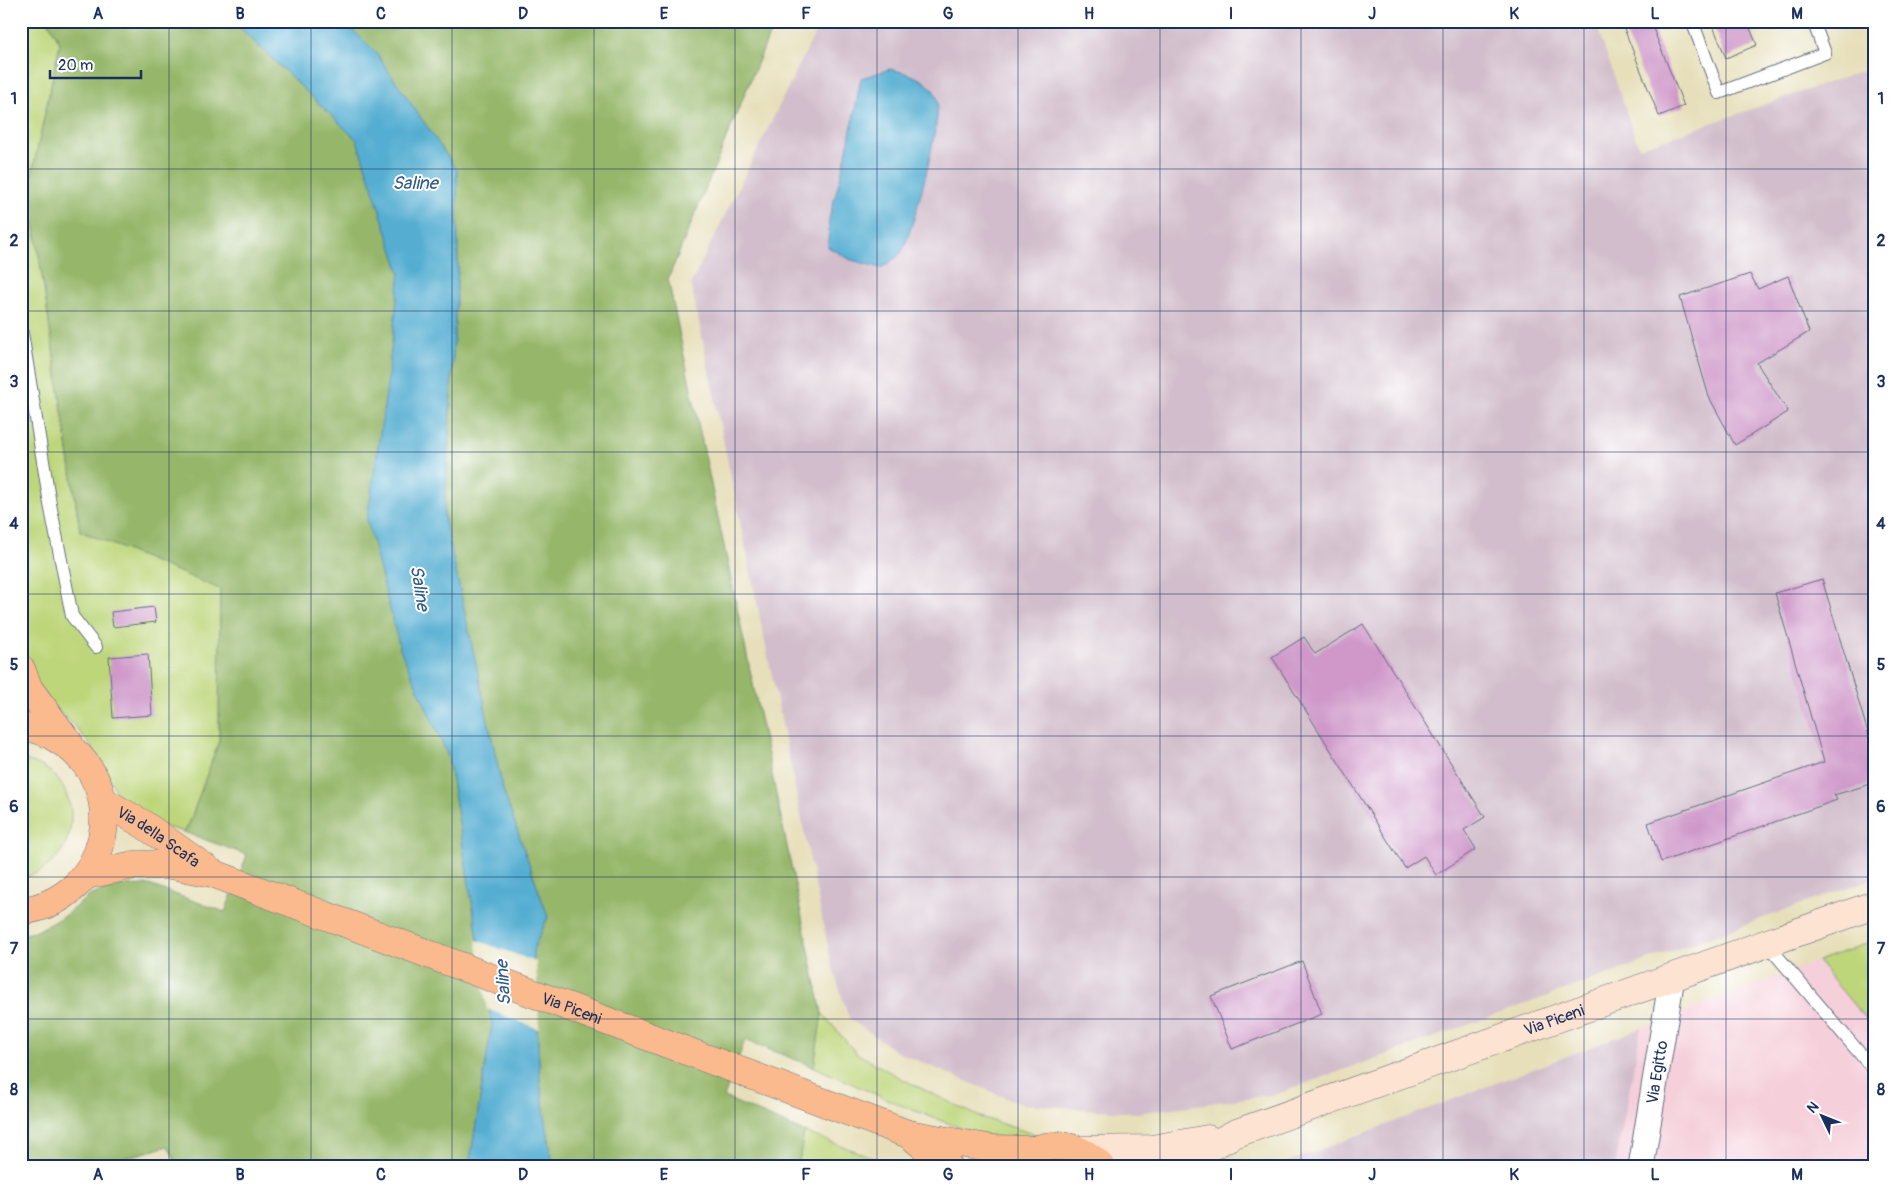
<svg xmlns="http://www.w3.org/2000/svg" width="1895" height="1188" font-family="Pangolin,sans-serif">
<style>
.built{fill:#f5cfda}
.industrial{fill:#d1bdcb}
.green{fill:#bed67a;stroke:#6c826c}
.forest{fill:#96b76a;stroke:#587364}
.water{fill:#55aed2;stroke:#386e98}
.pier{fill:#e7dfba}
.building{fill:#cf98c9}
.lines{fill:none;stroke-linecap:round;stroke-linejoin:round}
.service-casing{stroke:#626d7e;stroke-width:14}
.minor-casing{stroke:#626d7e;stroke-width:27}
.secondary-casing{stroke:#626d7e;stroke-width:29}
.primary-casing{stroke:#626d7e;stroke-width:29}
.service{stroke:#fff;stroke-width:12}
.minor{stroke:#fff;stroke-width:25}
.secondary{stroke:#fde3d1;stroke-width:28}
.primary{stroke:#fbba8d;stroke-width:28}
.grid{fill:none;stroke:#1b2f5e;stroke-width:1;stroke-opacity:0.55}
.labels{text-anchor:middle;stroke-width:4;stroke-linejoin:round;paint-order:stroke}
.street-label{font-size:16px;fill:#1b2f5e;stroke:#fff}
.water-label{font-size:18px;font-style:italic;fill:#2f5b87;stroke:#fff}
.neatline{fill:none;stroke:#1b2f5e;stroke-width:2}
.grid-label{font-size:16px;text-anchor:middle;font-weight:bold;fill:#1b2f5e}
</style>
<rect width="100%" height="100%" fill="#fff"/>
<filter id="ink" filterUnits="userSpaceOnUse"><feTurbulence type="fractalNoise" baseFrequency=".02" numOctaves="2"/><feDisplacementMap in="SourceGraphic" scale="10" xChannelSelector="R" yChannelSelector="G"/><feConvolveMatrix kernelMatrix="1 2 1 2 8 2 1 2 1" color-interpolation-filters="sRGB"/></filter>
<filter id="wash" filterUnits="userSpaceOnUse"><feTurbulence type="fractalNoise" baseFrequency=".0096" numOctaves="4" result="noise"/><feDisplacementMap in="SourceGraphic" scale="20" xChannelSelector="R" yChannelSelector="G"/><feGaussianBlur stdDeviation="1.12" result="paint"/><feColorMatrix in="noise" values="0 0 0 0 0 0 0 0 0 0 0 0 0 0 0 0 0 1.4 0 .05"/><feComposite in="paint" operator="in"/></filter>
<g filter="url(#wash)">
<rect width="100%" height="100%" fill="#e7dfba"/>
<!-- built -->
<polygon class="built" points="1817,961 1874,1029 1874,1167 1615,1167 1641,1028"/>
<!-- industrial -->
<g class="industrial">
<polygon points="821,21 1595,21 1639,148 1874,67 1874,878 1277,1094 1137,1113 1021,1104 897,1052 849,1018 832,966 691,284"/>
<polygon points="1641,1028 1615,1167 1275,1167"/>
</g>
<!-- green -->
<g class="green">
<polygon points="28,21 48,21 60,43 29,188 80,531 220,589 219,741 189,824 184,832 157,824 119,796 91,746 74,725 52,705 29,675 21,642 21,81 28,78"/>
<path d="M21,759C33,762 46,766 55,776C87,813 69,868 21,878Z"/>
<polygon points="1874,941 1874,1029 1817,961"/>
<polygon points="822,1013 856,1053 904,1080 980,1117 1037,1135 1014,1140 974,1133 905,1107 814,1067"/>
<polygon points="804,1132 898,1167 798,1167"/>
</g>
<!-- forest -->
<g class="forest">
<polygon points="48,21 239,21 240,28 357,140 400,273 387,386 400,649 448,756 492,1025 469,1167 178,1167 168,1146 92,1167 21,1167 21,935 37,931 64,916 89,896 117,886 149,885 225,912 247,855 184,832 189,824 219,741 220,589 80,531 29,188 60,43"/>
<polygon points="343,21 775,21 668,279 822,1013 814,1067 745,1040 724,1097 804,1132 798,1167 553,1167 540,1083 533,950 548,917 503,790 444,516 458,267 457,170 374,51"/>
</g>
<!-- water -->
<g class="water">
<polygon points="239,21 343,21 374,50 457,170 458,267 444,516 503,790 548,917 533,950 540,1083 553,1167 469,1167 492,1024 448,756 400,649 367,520 387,386 400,273 357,140 240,28"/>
<path d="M890,69C907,73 931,79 937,98C943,117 913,232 902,251C898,258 888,263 881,268L851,260L828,247L829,219L846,155L861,78Z"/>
</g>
<!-- pier -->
<polygon class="pier" points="476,940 536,962 539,1029 487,1009"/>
<g id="blocks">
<!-- building -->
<g class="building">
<polygon points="1621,21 1650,21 1684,106 1659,116"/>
<polygon points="1711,21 1747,21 1757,45 1726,58"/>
<polygon points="1750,274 1758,289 1788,276 1809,332 1757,363 1788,412 1735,445 1709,397 1680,297"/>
<polygon points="1822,579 1874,753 1874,783 1834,795 1837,800 1661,862 1648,823 1824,762 1775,593"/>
<polygon points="154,607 156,622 113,627 111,612"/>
<polygon points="1363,624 1485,817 1464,830 1476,849 1436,875 1424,856 1405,868 1272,657 1304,637 1315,654"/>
<polygon points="148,654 152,715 113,718 109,657"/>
<polygon points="1302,961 1322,1014 1232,1049 1211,996"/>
</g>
</g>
</g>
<g filter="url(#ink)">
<use href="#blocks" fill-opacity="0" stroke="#626d7e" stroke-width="1"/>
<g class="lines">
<!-- service casing -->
<g class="service-casing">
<g id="service">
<polyline points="1692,21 1719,93 1825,53 1813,21"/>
<polyline points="21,327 50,504 72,616 96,647"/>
<polyline points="1766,943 1874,1070"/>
</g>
</g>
<!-- minor casing -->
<g class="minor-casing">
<g id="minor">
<path id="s1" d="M1641,1167L1672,977"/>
</g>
</g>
<!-- secondary casing -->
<g class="secondary-casing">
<g id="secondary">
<polyline points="1077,1150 1152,1149 1208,1139"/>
<path id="s2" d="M1173,1167L1234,1134L1874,905"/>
</g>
</g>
<!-- primary casing -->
<g class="primary-casing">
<g id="primary">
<polyline points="21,669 29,689 69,743"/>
<path d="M21,726C35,728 49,733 60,741C135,788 109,900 21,911"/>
<path id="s3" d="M103,801L143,824L207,869"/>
<path id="s4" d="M86,875L134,865H172L212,873L908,1134L993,1149L1029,1150"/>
<polyline points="909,1134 949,1167"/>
<path d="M1014,1160C1044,1141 1075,1139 1101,1167"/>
</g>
</g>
<!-- service -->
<use href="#service" class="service"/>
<!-- minor -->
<use href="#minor" class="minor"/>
<!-- secondary -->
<use href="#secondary" class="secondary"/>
<!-- primary -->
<use href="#primary" class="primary"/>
</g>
</g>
<!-- grid -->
<path class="grid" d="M169,21V1167M311,21V1167M452,21V1167M594,21V1167M735,21V1167M877,21V1167M1018,21V1167M1160,21V1167M1301,21V1167M1443,21V1167M1584,21V1167M1726,21V1167M21,169H1874M21,311H1874M21,452H1874M21,594H1874M21,736H1874M21,877H1874M21,1019H1874"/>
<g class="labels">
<!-- street labels -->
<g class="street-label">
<text dy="6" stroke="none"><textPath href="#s3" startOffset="66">Via della Scafa</textPath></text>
<text dy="6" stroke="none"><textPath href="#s4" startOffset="512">Via Piceni</textPath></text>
<text dy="6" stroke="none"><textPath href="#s2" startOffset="409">Via Piceni</textPath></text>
<text dy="6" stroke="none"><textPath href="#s1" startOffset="96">Via Egitto</textPath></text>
</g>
<!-- water labels -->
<g class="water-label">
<text x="415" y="189">Saline</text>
<text transform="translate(420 588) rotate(81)" y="6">Saline</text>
<text transform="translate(503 983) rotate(-94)" y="6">Saline</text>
</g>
</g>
<!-- margin -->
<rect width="1895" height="1188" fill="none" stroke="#fff" stroke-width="55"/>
<!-- north arrow -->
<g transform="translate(1822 1116) rotate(313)" stroke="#ffffff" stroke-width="4" paint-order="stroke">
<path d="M0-4L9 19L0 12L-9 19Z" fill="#1b2f5e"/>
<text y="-8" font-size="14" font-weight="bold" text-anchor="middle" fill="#1b2f5e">N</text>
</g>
<!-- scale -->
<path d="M50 70v8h91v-8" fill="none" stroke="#1b2f5e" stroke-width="2.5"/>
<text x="58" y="70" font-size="15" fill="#1b2f5e" stroke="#ffffff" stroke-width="4" paint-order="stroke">20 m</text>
<rect x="28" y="28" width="1840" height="1132" class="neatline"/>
<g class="grid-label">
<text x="98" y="19">A</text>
<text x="240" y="19">B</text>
<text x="381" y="19">C</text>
<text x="523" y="19">D</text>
<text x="664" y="19">E</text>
<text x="806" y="19">F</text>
<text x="948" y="19">G</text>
<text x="1089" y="19">H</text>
<text x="1231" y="19">I</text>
<text x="1372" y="19">J</text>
<text x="1514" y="19">K</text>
<text x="1655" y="19">L</text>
<text x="1797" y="19">M</text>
<text x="14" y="104">1</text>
<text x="1881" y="104">1</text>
<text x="14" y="246">2</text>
<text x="1881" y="246">2</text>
<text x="14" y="387">3</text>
<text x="1881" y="387">3</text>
<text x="14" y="529">4</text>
<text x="1881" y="529">4</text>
<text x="14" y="670">5</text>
<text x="1881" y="670">5</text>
<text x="14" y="812">6</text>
<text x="1881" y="812">6</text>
<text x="14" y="954">7</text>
<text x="1881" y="954">7</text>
<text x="14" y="1095">8</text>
<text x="1881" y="1095">8</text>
<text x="98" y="1180">A</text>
<text x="240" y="1180">B</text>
<text x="381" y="1180">C</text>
<text x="523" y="1180">D</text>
<text x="664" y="1180">E</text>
<text x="806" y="1180">F</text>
<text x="948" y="1180">G</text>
<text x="1089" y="1180">H</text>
<text x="1231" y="1180">I</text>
<text x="1372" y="1180">J</text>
<text x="1514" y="1180">K</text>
<text x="1655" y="1180">L</text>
<text x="1797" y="1180">M</text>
</g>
</svg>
